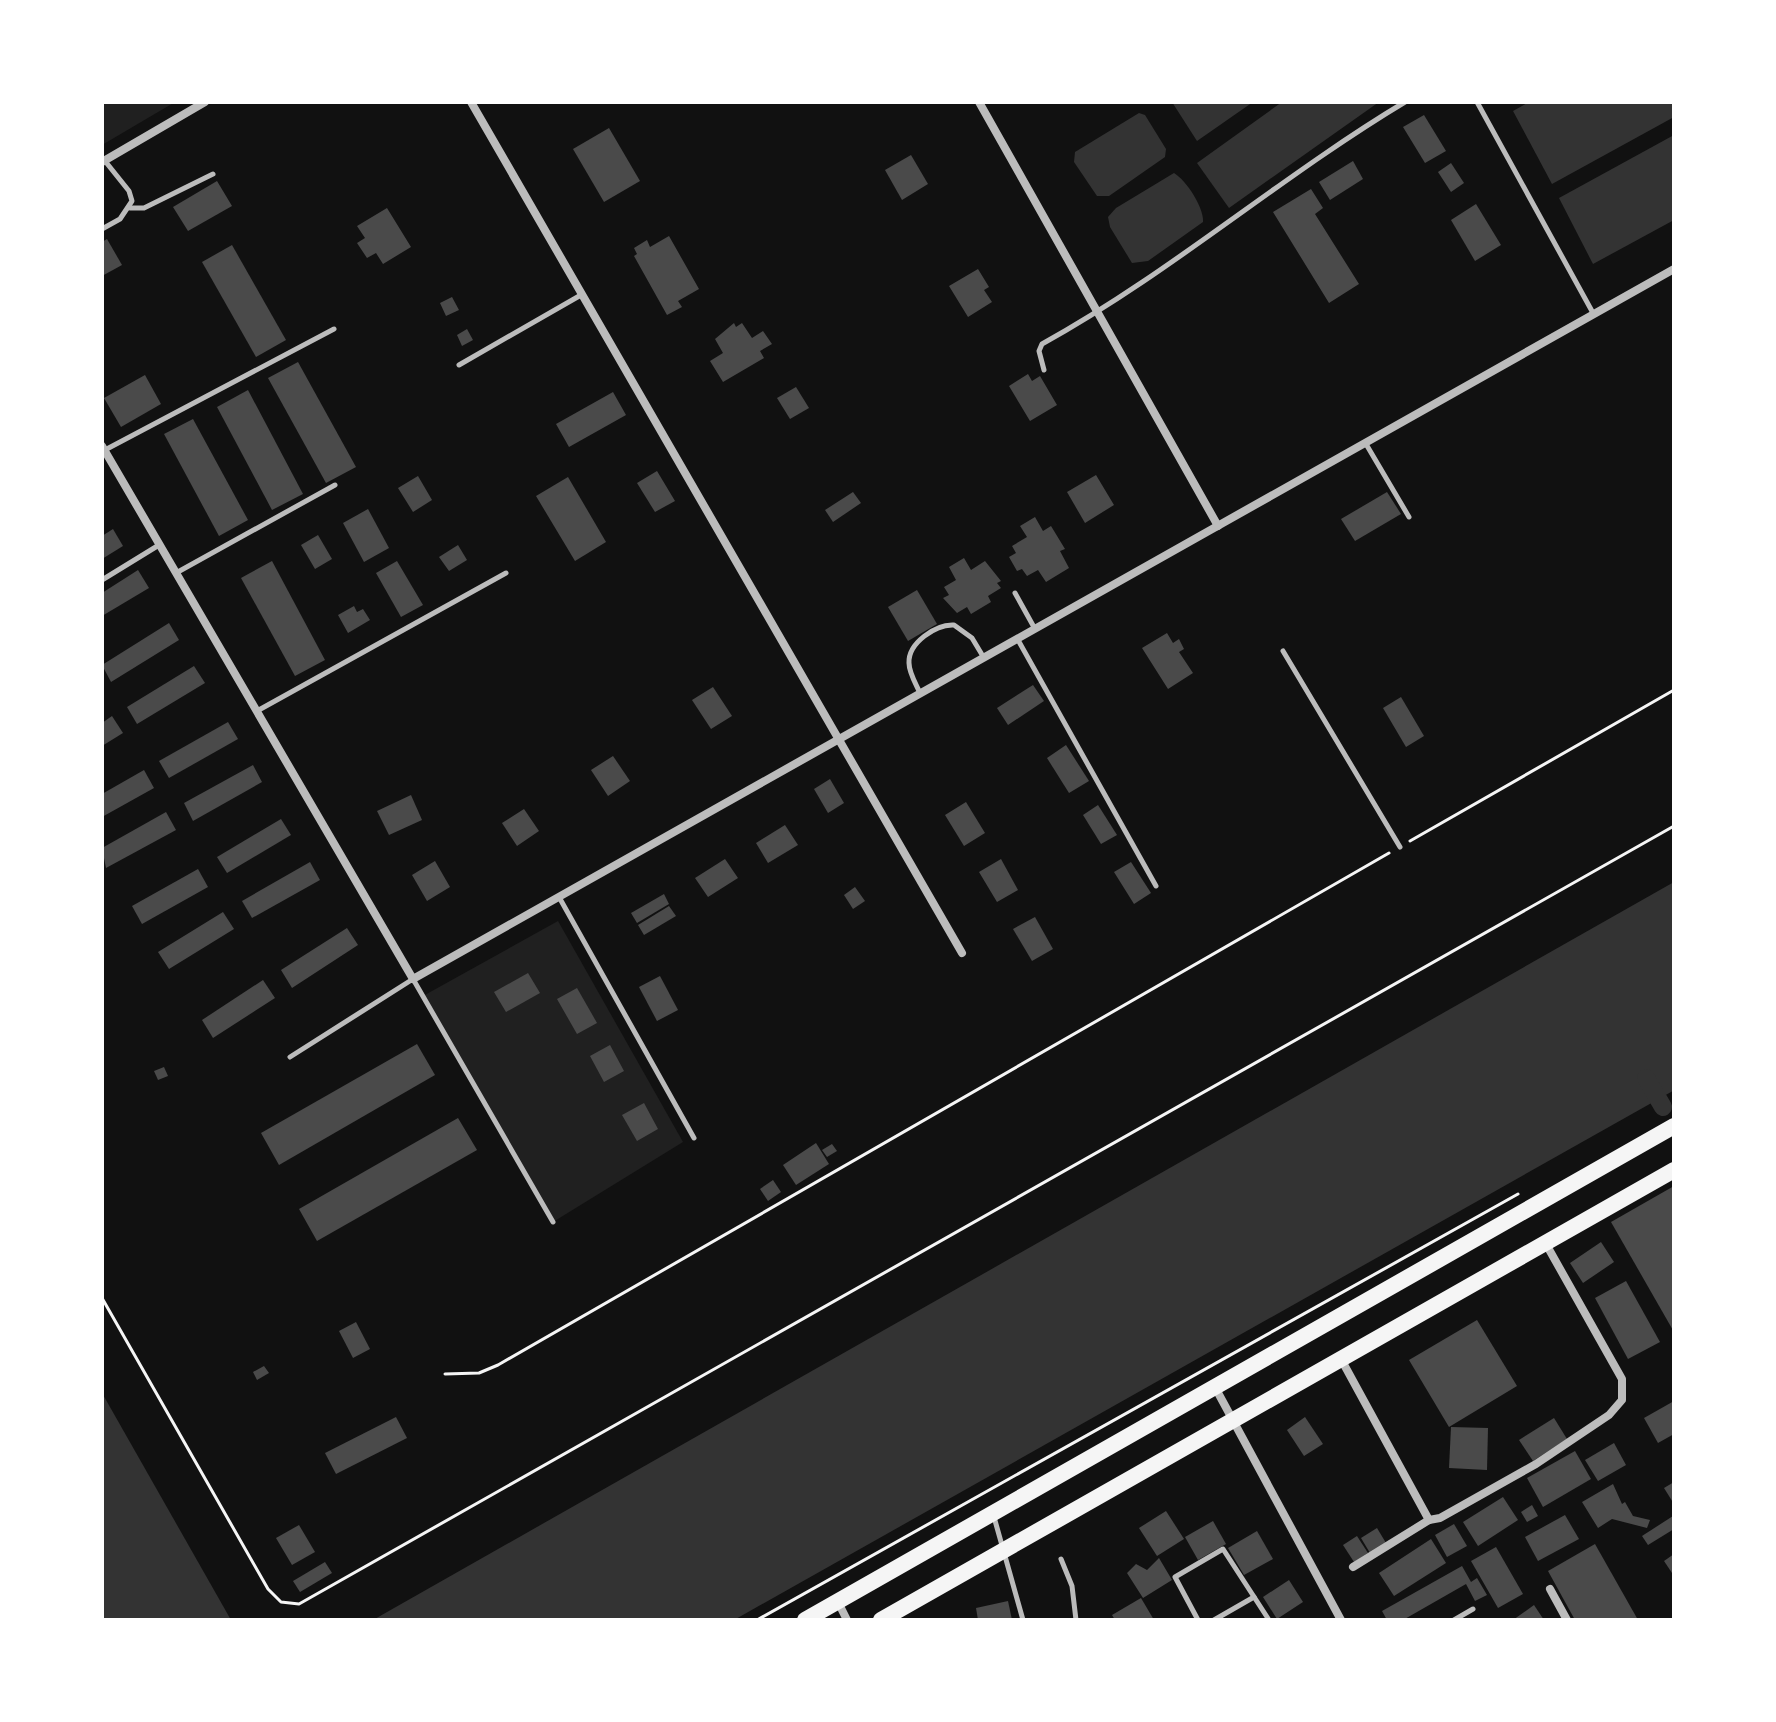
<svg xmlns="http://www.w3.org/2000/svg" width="1776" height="1722" font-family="Mulish,sans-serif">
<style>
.green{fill:#202020}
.water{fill:#333}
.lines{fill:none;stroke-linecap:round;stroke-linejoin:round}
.canal{stroke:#333;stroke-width:18}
.building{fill:#4a4a4a}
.path{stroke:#f5f5f5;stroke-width:3}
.service{stroke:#bcbcbc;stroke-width:5}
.minor{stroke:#bcbcbc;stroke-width:8}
.primary{stroke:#f5f5f5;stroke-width:16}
</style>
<rect width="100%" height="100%" fill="#111"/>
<!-- green -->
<g class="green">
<polygon points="102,102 175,102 102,145"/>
<polygon points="558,921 683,1142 553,1222 423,996"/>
</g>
<!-- water -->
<g class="water">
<polygon points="1172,102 1253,102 1197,141"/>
<polygon points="1282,102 1379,102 1229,208 1197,163"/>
<polygon points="1529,102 1674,102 1674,117 1552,184 1513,111"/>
<polygon points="1139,113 1145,115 1166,149 1165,157 1109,196 1097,196 1074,162 1075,152"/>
<polygon points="1674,135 1674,220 1593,264 1559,198"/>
<path d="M1174,173C1187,181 1204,208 1203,222L1148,261L1132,263L1110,227L1108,217L1116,208Z"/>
<polygon points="1674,882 1674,1090 1671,1092 734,1620 373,1620"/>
<polygon points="102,1393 231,1620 102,1620"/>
</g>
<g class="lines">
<!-- canal -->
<polyline class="canal" points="1646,1078 1663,1107"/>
</g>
<!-- building -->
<g class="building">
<polygon points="1424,115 1446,151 1425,163 1403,127"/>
<polygon points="609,128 640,181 604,202 573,149"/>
<polygon points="911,155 928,184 902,200 885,170"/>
<polygon points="1353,161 1363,179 1330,200 1319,182"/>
<polygon points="1451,163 1464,183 1451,192 1438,172"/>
<polygon points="217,181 232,206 188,231 173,207"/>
<polygon points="1311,189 1323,208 1315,214 1359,284 1329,303 1273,212"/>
<polygon points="1476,204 1501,245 1475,261 1451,220"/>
<polygon points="387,208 411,247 383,264 376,253 367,258 357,243 365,238 357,226"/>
<polygon points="669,236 699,289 678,301 682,307 667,315 634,256 637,254 634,248 647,240 650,247"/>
<polygon points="107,239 122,265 102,276 102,242"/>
<polygon points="232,245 286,340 256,357 202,262"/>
<polygon points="978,269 989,287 984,290 992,302 968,317 949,286"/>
<polygon points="452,297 459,310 446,316 440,303"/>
<polygon points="734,323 736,327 742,323 752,338 763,331 772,344 760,351 764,358 723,382 710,361 723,353 715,339"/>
<polygon points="467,329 473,340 462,346 457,335"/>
<polygon points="298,362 356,467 326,483 268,378"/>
<polygon points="1028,374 1032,381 1040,376 1057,405 1030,421 1009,386"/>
<polygon points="145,375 161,404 121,427 104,398"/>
<polygon points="796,387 809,408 790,419 777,398"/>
<polygon points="248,390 303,494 272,510 217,407"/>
<polygon points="613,392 626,415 569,447 556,424"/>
<polygon points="193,419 248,520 219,536 164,434"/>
<polygon points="657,471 675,501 655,512 637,483"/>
<polygon points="1096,475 1114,505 1085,523 1067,492"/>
<polygon points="418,476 432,500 413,512 398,488"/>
<polygon points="568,477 606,542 575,561 536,496"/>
<polygon points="853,492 861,503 833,522 825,510"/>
<polygon points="1387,492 1401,514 1355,541 1341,519"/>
<polygon points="368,509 389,548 364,562 343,523"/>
<polygon points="1035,517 1043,531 1051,526 1065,549 1060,551 1069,568 1046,582 1038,570 1027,576 1022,569 1017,571 1009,557 1016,553 1012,546 1027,537 1020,526"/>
<polygon points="113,529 123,546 102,559 102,536"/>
<polygon points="318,535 332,559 315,569 301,545"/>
<polygon points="458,545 467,560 449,571 439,557"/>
<polygon points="964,558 971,570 985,561 1001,581 997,583 1001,588 988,596 991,602 971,614 967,607 957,613 943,598 949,595 944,587 956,580 949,567"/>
<polygon points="272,561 325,660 295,676 241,578"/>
<polygon points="397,561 423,605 401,617 376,573"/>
<polygon points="138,570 149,588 102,616 102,593"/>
<polygon points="917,590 937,624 908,641 888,607"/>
<polygon points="354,606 357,612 363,609 370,620 348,633 338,615"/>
<polygon points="169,623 179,640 111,682 102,665"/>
<polygon points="1167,633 1173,643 1179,639 1184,649 1179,652 1193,673 1168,689 1142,648"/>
<polygon points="194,666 205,683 137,724 127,707"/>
<polygon points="1033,685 1044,701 1008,725 997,708"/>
<polygon points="713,687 732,716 711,729 692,700"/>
<polygon points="1401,697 1424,736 1406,747 1383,708"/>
<polygon points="112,716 123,733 102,746 102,723"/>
<polygon points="228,722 238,739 169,778 159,761"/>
<polygon points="1066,745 1089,781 1069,793 1047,758"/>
<polygon points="613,756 630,781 608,796 591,770"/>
<polygon points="253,765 262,782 193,821 184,803"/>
<polygon points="144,770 154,788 102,817 102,794"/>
<polygon points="830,779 844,803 828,813 814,789"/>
<polygon points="411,795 422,820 389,835 377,811"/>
<polygon points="966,802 985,833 964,846 945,815"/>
<polygon points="1098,805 1117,835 1101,844 1083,815"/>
<polygon points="524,809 539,831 517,846 502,823"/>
<polygon points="166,812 176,830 106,868 102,848"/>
<polygon points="281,819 291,835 227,873 217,857"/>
<polygon points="785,825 798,845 768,863 756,843"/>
<polygon points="725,859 738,878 708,897 695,878"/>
<polygon points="1001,859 1018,890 997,902 979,872"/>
<polygon points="435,861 450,887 427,901 412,875"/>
<polygon points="310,862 320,880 252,918 242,901"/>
<polygon points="1131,862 1151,893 1134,904 1114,872"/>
<polygon points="198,869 208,887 142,924 132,906"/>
<polygon points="855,887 865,901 853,909 844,895"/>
<polygon points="664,894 669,904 637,923 631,913"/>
<polygon points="669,906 676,916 644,935 638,925"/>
<polygon points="223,912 234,929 169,969 158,952"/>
<polygon points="1035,917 1053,949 1032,961 1013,929"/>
<polygon points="347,928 358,945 292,988 281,970"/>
<polygon points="528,973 540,993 506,1012 494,992"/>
<polygon points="660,976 678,1010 657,1021 639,987"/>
<polygon points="263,980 275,998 213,1038 202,1020"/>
<polygon points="577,988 597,1023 577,1034 557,999"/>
<polygon points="417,1044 435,1075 279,1165 261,1133"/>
<polygon points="610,1045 624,1071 604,1082 590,1056"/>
<polygon points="164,1067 168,1076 158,1080 154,1071"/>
<polygon points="644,1103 658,1129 637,1141 622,1115"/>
<polygon points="458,1118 477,1150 317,1241 299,1209"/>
<polygon points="816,1143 829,1164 796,1185 783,1165"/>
<polygon points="832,1144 837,1151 827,1157 822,1150"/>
<polygon points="773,1180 781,1192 768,1201 760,1189"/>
<polygon points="1674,1186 1674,1332 1611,1222"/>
<polygon points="1601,1242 1614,1262 1583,1283 1570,1263"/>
<polygon points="1626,1281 1660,1342 1628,1359 1595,1298"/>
<polygon points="1477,1320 1517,1386 1449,1427 1409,1360"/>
<polygon points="356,1322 370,1349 353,1358 339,1331"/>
<polygon points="264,1366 269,1373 257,1380 253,1372"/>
<polygon points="1674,1401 1674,1434 1658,1443 1644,1418"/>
<polygon points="396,1417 407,1438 336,1474 325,1453"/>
<polygon points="1305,1417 1323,1444 1304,1456 1287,1430"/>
<polygon points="1554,1418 1567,1439 1533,1461 1519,1440"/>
<polygon points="1451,1427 1488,1428 1487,1470 1449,1468"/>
<polygon points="1614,1443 1626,1465 1598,1481 1585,1460"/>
<polygon points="1575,1451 1591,1479 1543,1507 1527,1478"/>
<polygon points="1674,1482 1674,1504 1664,1488"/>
<polygon points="1613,1484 1622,1504 1625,1502 1633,1516 1650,1520 1647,1528 1612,1519 1598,1528 1582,1502"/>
<polygon points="1503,1497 1518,1520 1478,1546 1463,1522"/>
<polygon points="1532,1505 1538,1516 1527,1522 1521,1512"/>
<polygon points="1166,1511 1184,1539 1157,1556 1139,1528"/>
<polygon points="1565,1515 1579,1539 1538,1561 1525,1537"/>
<polygon points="1673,1516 1674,1529 1648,1545 1642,1536"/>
<polygon points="1213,1521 1226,1544 1198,1560 1185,1537"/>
<polygon points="1454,1524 1467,1546 1447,1557 1435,1535"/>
<polygon points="299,1525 315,1552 292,1565 276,1538"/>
<polygon points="1377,1528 1386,1543 1370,1553 1361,1538"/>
<polygon points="1257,1531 1273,1559 1244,1575 1228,1548"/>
<polygon points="1357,1536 1368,1553 1354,1562 1343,1545"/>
<polygon points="1431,1539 1446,1563 1394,1596 1379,1573"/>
<polygon points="1595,1544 1638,1620 1575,1620 1548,1571"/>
<polygon points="1496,1547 1523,1594 1498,1608 1471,1561"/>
<polygon points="1674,1554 1674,1576 1664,1561"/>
<polygon points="1159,1558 1172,1580 1143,1598 1127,1573 1136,1564 1147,1570"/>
<polygon points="325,1562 332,1573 300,1592 293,1581"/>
<polygon points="1462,1566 1471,1582 1477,1578 1487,1595 1475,1601 1466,1584 1403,1620 1387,1620 1382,1611"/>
<polygon points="1289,1580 1303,1602 1277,1619 1263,1597"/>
<polygon points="1141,1598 1154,1620 1115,1620 1112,1615"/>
<polygon points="1008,1601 1012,1620 978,1620 976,1608"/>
<polygon points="1534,1605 1544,1620 1513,1620"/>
</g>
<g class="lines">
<!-- path -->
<g class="path">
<polyline points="1410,841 1674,690"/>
<polyline points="102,1298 268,1589 281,1602 299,1604 1674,826"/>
<polyline points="445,1374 479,1373 498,1365 1389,853"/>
<polyline points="757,1620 1518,1194"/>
</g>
<!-- service -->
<g class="service">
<polyline points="1477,102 1593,313"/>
<polyline points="130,208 144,208 213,174"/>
<polyline points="102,229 120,219 132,201 129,191 105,161"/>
<polyline points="459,365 581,295"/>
<path d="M1044,370L1039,351L1042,344C1169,274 1280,177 1405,102"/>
<polyline points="1366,444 1409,517"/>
<polyline points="103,451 334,329"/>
<polyline points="176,573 335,485"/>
<polyline points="102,580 159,545"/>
<polyline points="1015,593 1035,629"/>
<polyline points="1018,640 1156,886"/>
<polyline points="1283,651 1400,847"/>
<path d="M920,693C916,684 909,673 909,663C908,643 936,624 954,625L972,638L984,658"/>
<polyline points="257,711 506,573"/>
<polyline points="559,897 694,1138"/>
<polyline points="290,1057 413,979 553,1222"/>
<polyline points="994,1517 1023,1620"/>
<polyline points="1061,1559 1072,1586 1076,1620"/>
<polyline points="1198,1620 1175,1577 1223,1549 1269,1620"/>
<polyline points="1214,1620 1254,1597"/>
<polyline points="1454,1620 1473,1609"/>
</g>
<!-- minor -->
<g class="minor">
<polyline points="471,102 962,953"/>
<polyline points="979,102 1218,526"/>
<polyline points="102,162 205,102"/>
<polyline points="102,446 413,979 1674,269"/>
<polyline points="1341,1359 1429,1520 1440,1518 1536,1464 1609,1415 1622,1400 1622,1379 1546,1244"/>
<polyline points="1216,1389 1341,1620"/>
<polyline points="1353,1567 1429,1520"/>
<polyline points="1550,1589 1567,1620"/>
<polyline points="838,1602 847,1620"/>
</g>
<!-- primary -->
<g class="primary">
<polyline points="805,1620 1674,1126"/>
<polyline points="881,1620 1674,1170"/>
</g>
</g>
<!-- border -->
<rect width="1776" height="1722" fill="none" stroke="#ffffff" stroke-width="208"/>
</svg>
